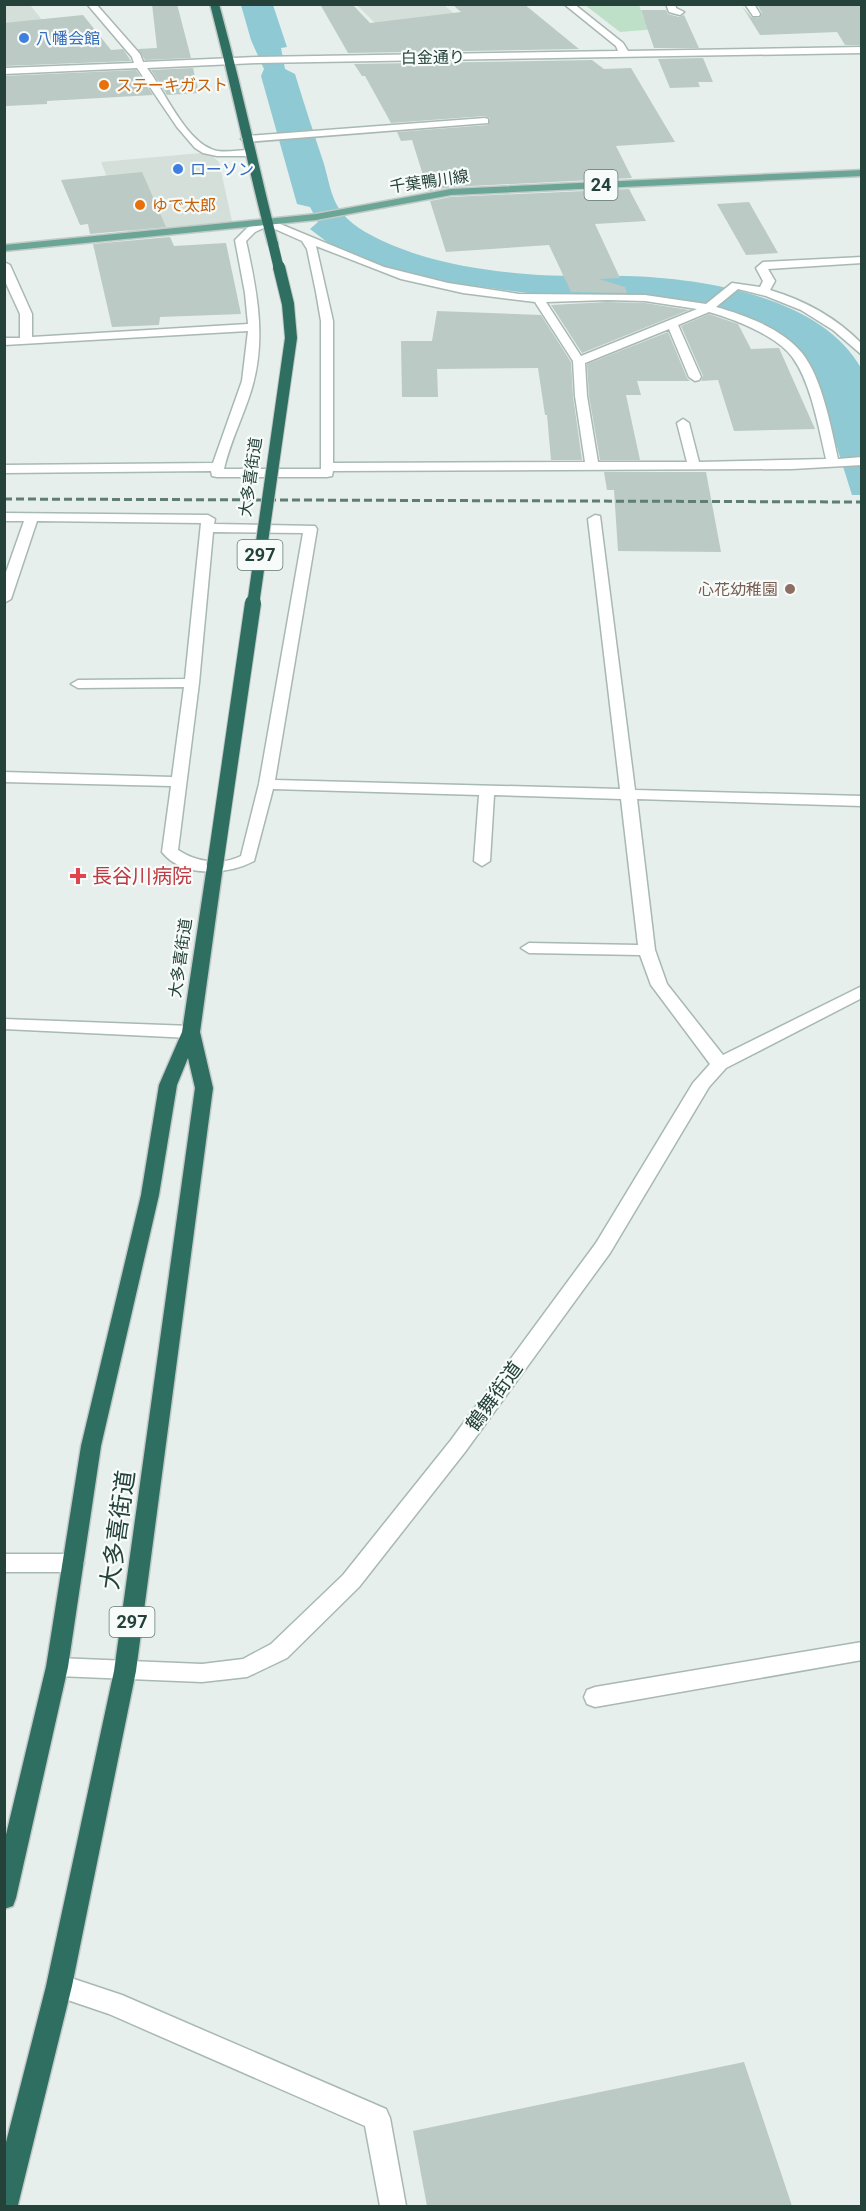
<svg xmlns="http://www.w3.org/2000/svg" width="866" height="2211" font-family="Roboto,'Noto Sans JP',sans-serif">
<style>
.built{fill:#d4dfda}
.green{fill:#bfe0c8}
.water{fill:#8ec9d4}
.building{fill:#bbcac4}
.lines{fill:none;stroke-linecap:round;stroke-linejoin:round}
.minor-casing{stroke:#a8b8b2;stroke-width:3}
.major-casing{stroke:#c2cac8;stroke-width:3}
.highway-casing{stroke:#c2cac8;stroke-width:3}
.minor{fill:#fff;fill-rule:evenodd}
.major{fill:#6aa596;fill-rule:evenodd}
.highway{fill:#2f6f62;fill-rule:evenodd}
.rail{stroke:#5f7d75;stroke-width:3;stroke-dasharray:8 4;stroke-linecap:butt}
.highway-bridge-far2-casing{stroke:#c2cac8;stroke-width:11;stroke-linecap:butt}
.highway-bridge-far1-casing{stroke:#c2cac8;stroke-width:14;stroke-linecap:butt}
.highway-bridge-casing{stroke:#c2cac8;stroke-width:18;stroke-linecap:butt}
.highway-bridge-far2{stroke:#2f6f62;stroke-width:10}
.highway-bridge-far1{stroke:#2f6f62;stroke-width:12}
.highway-bridge{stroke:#2f6f62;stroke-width:16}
.shop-dot{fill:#3f7fe0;stroke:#f7fbf9;stroke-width:2}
.food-dot{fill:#e8710a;stroke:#f7fbf9;stroke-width:2}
.education-dot{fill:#8d6e63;stroke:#f7fbf9;stroke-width:2}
.health-dot{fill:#e0444e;stroke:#f7fbf9;stroke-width:2}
.labels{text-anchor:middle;stroke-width:4.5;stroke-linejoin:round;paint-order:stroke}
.far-shop-label{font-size:16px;fill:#366cbe;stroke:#f7fbf9;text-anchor:start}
.far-street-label{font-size:16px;fill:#24423a;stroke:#f7fbf9}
.far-food-label{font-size:16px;fill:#c56008;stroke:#f7fbf9;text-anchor:start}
.far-education-label{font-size:16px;fill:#785e54;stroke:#f7fbf9;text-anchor:end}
.shield{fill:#f7fbf9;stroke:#637a73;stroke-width:1.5}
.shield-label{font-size:18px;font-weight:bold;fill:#24423a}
.health-label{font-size:20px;fill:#be3a42;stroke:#f7fbf9;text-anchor:start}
.street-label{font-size:20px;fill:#24423a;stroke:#f7fbf9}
.near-street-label{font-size:24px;fill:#24423a;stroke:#f7fbf9}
</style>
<rect width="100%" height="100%" fill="#e6efeb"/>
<!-- built -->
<g class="built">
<polygon points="5,5 30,5 63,46 5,63"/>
<polygon points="357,5 444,5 493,47 401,49"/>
<polygon points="201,153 211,155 219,162 232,221 129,232 101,162"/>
</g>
<!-- green -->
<polygon class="green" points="585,5 639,5 644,19 657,29 620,32"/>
<!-- water -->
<path class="water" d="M241,5H273L287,47L281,48L285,69L295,74C304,104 314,134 324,164C328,178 331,196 338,207C348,224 368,234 385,242C429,262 478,270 526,274C559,277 592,275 626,276C701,278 821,296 861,368V495H852L812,368L798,348L780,334L720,308L676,299L623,295L535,294L437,281L373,264L327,242L310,229L318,222L310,207L297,204L261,76L264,69L251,40Z"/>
<!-- building -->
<g class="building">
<polygon points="152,4 177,4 191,58 145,60 138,49 157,48"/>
<polygon points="320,4 352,4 370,23 461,12 452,4 524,4 579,49 348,53"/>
<polygon points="798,4 861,4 861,45 845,45 837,32 760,35 742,6 751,17 759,18 762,13 758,6"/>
<polygon points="641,10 666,10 668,14 679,17 684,15 699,48 654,48"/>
<polygon points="83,15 111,50 123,49 131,61 4,66 4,23"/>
<polygon points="703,58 713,82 698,82 700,87 670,88 658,59"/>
<polygon points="592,60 604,69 631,68 675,142 616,146 632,178 451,187 428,191 412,140 401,141 397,132 488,125 490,118 485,116 391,123 365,76 362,76 354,64"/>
<polygon points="193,68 199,93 167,95 151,70"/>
<polygon points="136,70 153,95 47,101 47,104 6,106 4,76"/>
<polygon points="142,172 166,227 90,234 88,224 80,225 61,180"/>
<polygon points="629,189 646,221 595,224 620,278 599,279 625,287 627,293 571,292 549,245 446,252 430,201 451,197"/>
<polygon points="749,202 778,253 746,255 717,204"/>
<polygon points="170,237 174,246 226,243 241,314 160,317 159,325 112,327 93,244"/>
<polygon points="607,302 645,303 689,310 582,353 551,305"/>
<polygon points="437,311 541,315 571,362 573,396 582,460 551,460 547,415 545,415 538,368 437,369 438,397 402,397 401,341 432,341"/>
<polygon points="709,314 738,324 751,349 779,348 815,429 734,431 718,380 701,381 703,376 681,326"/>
<polygon points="668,332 687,378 690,381 637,381 641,395 626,395 640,460 600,460 589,396 587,364"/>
<polygon points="604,472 706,472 721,552 618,551 614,490 607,490"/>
<polygon points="744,2062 792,2206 427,2206 413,2131"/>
</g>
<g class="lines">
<!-- minor casing -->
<g class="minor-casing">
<g id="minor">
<path d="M87,4H96L140,54L143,62L257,57L618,51L616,46L564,4H574L623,43L628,51L862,47V53L257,63L147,68C164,90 184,138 211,149C222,154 237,150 249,150L254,153L249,156H217L203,153L195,148L177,127L137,68L4,74V68L134,63L132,57Z"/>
<polygon points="666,4 675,4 676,8 684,12 680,15 669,12"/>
<polygon points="745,4 754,4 760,14 759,16 753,16"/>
<polygon points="485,118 488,119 488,123 246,142 241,139 246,136"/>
<path d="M268,219L384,267L448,283L519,294L645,295L706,304L732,283L760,287L763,281L756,268L763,262L862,257V263L768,269L775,281L770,290C804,300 837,318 862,344V355L833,330L801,310L766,296L738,289L716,307C745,315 783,329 802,353C822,378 831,427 838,459L862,457V465L792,469L333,471L332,476L327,477H217L212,476L211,471L4,473V465L213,463L242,381L248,331L4,345V338H20V314L4,279V262L10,265L32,314V337L248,324L245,293L235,240L247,228ZM268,226L302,241L307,249L316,292L321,321V469H224C230,442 243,417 251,391C267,340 257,291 246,241L255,232ZM316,246L401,279L463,293L535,302L573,361L575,396L585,462L333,463V321ZM607,300L645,301L697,309L581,356L546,302ZM709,312C734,319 778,336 793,358C811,383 819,429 826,459L699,462L689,423L683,419L677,423L687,462H598L587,396L585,363L669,329L689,377L695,381L699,380L701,377L678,325Z"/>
<path d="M4,513L208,515L215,519L214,524L315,526L317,529L275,780L620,789L588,519L595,515L600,516L635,790L862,796V806L637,799L655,950L667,984L723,1055L862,986V998L726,1068L709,1087L610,1253L465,1452L359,1587L287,1658L247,1677L202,1682L57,1676L49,1674L46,1667L49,1660L57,1658L202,1664L243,1659L271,1644L343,1575L451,1440L596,1243L693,1083L710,1064L651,985L640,955L529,953L521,948L529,943L638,945L621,799L494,795L490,861L482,866L474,861L479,795L273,789L254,861C228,875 182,878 162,852L171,786L4,782V772L172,777L184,687L78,688L71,684L78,680L185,679L201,523L37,521L11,599L4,603V578L24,521H4ZM213,532L303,533L259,784L241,856C221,866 196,862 178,850L199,683Z"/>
<polygon points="4,1019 191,1026 197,1028 200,1032 197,1036 191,1038 4,1029"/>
<polygon points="4,1554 73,1554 81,1557 84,1563 81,1569 73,1572 4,1572"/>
<polygon points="862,1642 862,1660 595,1707 587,1704 584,1697 587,1690 595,1687"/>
<polygon points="59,1974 122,1995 386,2109 390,2118 406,2206 380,2206 365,2126 109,2014 50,1994 46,1986 50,1978"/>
</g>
</g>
<!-- major casing -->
<g class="major-casing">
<polygon id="major" points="862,170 862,176 451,195 316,220 4,251 4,245 316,214 451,189"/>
</g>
<!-- highway casing -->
<g class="highway-casing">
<g id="highway">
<path d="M210,4H219C241,84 258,164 278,244L277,246L273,247L268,244C247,164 231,84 210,4Z"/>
<polygon points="215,861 223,866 200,1032 213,1088 136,1671 72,1986 18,2205 4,2206 4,2150 46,1986 114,1671 195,1088 188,1058 177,1085 159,1195 101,1446 68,1667 16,1898 13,1906 4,1909 4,1843 46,1667 81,1446 141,1195 159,1085 182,1032 207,866"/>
</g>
</g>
<!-- minor -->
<use href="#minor" class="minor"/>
<!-- major -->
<use href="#major" class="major"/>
<!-- highway -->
<use href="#highway" class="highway"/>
<!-- rail -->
<polyline class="rail" points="4,499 862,502"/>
<!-- highway-bridge-far2 casing -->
<g class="highway-bridge-far2-casing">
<polyline id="highway-bridge-far2" points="273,244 279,269"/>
</g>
<!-- highway-bridge-far1 casing -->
<g class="highway-bridge-far1-casing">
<polyline id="highway-bridge-far1" points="253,605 291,338 288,304 279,267"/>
</g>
<!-- highway-bridge casing -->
<g class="highway-bridge-casing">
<polyline id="highway-bridge" points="215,866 253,603"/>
</g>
<!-- highway-bridge-far2 -->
<use href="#highway-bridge-far2" class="highway-bridge-far2"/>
<!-- highway-bridge-far1 -->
<use href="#highway-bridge-far1" class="highway-bridge-far1"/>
<!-- highway-bridge -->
<use href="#highway-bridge" class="highway-bridge"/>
</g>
<!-- markers -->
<g class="shop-dot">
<circle cx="24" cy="38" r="6"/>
<circle cx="178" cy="169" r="6"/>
</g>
<g class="food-dot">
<circle cx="104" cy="85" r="6"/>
<circle cx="140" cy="205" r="6"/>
</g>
<circle class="education-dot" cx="790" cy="589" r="6"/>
<path class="health-dot" d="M75 867h6v6h6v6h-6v6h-6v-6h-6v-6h6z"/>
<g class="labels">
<!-- far-shop labels -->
<g class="far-shop-label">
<text x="36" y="44">八幡会館</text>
<text x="190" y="175">ローソン</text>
</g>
<!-- far-street labels -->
<g class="far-street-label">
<text transform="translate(433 57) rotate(-1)" y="6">白金通り</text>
<text transform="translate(429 181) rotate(-8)" y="6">千葉鴨川線</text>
<text transform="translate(250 477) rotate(-82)" y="6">大多喜街道</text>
<text transform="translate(180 958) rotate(-82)" y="6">大多喜街道</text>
</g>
<!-- far-food labels -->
<g class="far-food-label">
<text x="116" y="91">ステーキガスト</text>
<text x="152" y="211">ゆで太郎</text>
</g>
<!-- far-education labels -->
<g class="far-education-label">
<text x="778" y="595">心花幼稚園</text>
</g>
<!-- shield labels -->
<g class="shield">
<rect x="584.5" y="170" width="33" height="30" rx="4.5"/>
<rect x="237.5" y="540" width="45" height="30" rx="4.5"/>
<rect x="109.5" y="1607" width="45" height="30" rx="4.5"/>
</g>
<g class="shield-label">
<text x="601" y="191">24</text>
<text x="260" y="561">297</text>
<text x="132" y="1628">297</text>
</g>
<!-- health labels -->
<g class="health-label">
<text x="92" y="883">長谷川病院</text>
</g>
<!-- street labels -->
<g class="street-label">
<text transform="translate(494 1396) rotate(-54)" y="7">鶴舞街道</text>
</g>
<!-- near-street labels -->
<g class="near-street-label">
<text transform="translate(118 1530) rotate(-82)" y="8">大多喜街道</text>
</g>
</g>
<!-- border -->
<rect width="866" height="2211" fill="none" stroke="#24423a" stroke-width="12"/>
</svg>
